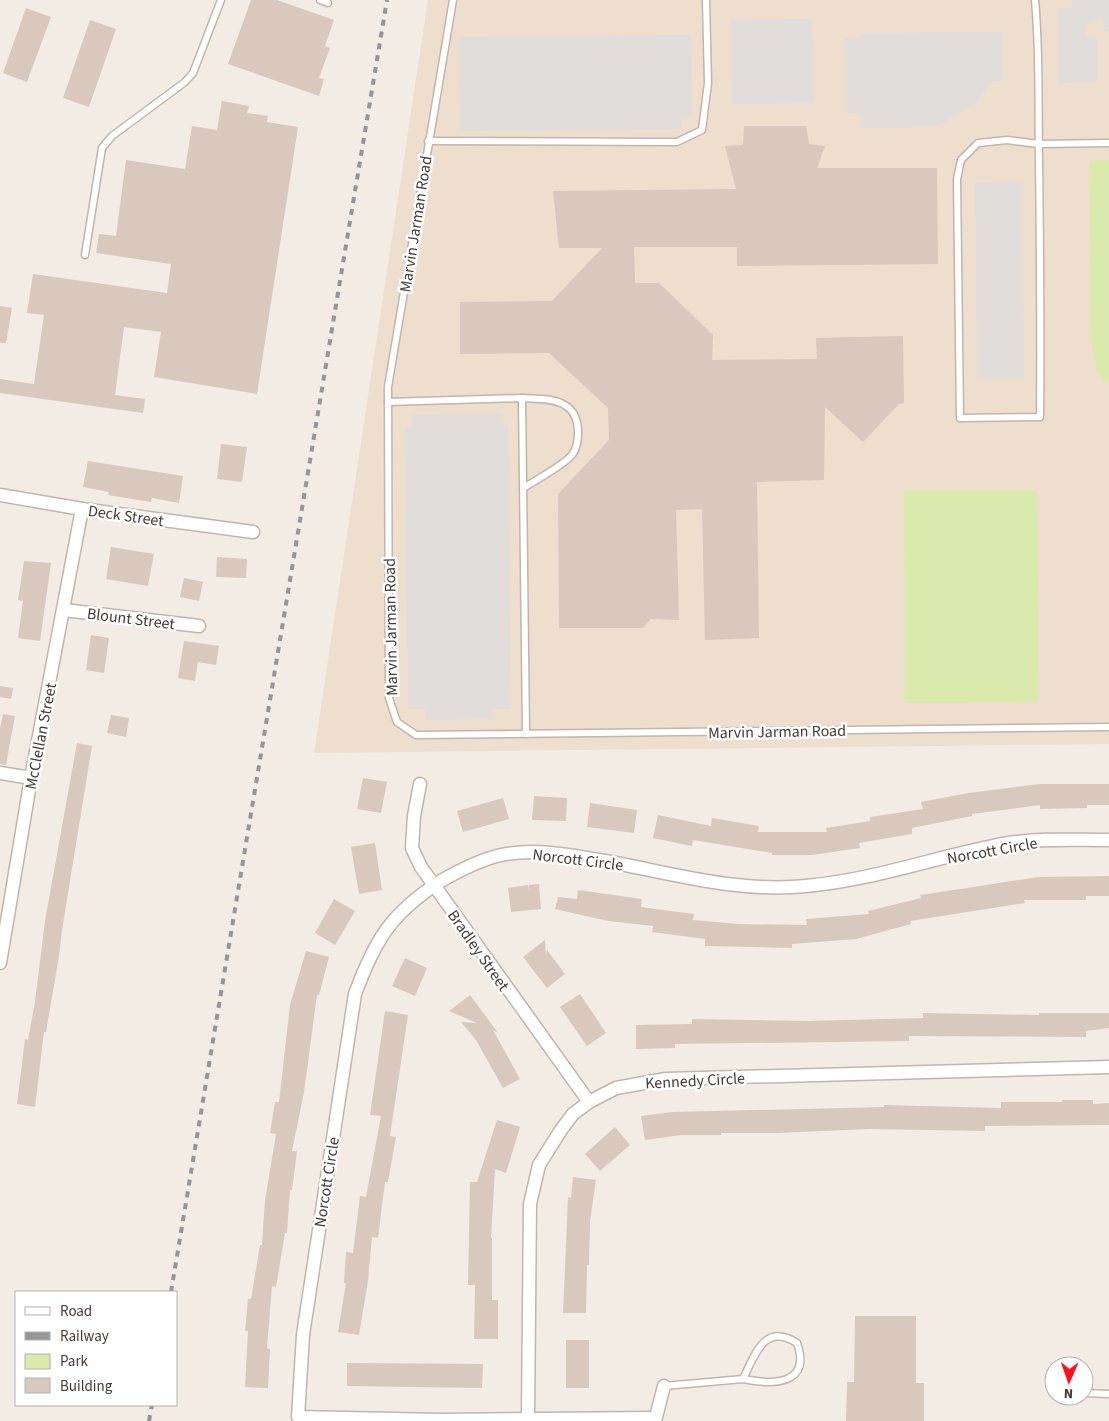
<svg xmlns="http://www.w3.org/2000/svg" width="1109" height="1421" font-family="'Source Sans 3',sans-serif">
<style>
.education{fill:#eddece}
.green{fill:#dae9ac}
.parking{fill:#e1ddda}
.building{fill:#d8c8bd}
.lines{fill:none;stroke-linecap:round;stroke-linejoin:round}
.lane-casing{stroke:#c2b5aa;stroke-width:9}
.street-casing{stroke:#c2b5aa;stroke-width:15}
.lane{stroke:#fff;stroke-width:6}
.street{stroke:#fff;stroke-width:12}
.rail{stroke:#959595;stroke-width:4;stroke-dasharray:6 6;stroke-linecap:butt}
.labels{text-anchor:middle;stroke-width:5;stroke-linejoin:round;paint-order:stroke}
.street-label{font-size:16px;fill:#463b34;stroke:#fff}
</style>
<rect width="100%" height="100%" fill="#f3ece5"/>
<!-- education -->
<polygon class="education" points="428,0 1109,0 1109,744 314,753"/>
<!-- green -->
<g class="green">
<polygon points="1109,160 1109,384 1098,374 1091,342 1089,161"/>
<polygon points="904,490 1037,490 1039,702 905,703"/>
</g>
<!-- parking -->
<g class="parking">
<polygon points="1072,0 1109,0 1109,31 1104,31 1103,18 1090,21 1087,24 1085,30 1086,36 1097,36 1097,82 1058,83 1058,8 1071,8"/>
<polygon points="812,19 813,103 732,104 731,20"/>
<polygon points="1002,32 1002,81 993,81 974,104 936,127 861,128 861,113 845,113 845,38 860,38 861,33"/>
<polygon points="691,35 692,118 681,118 681,129 460,131 459,37"/>
<polygon points="1023,182 1024,378 977,378 975,183"/>
<polygon points="501,414 501,425 508,425 511,709 492,709 492,719 426,720 425,709 408,709 405,427 412,426 412,415"/>
</g>
<!-- building -->
<g class="building">
<polygon points="251,0 277,0 334,20 325,46 330,48 319,78 324,79 319,96 228,64"/>
<polygon points="26,8 51,17 27,82 3,73"/>
<polygon points="90,20 116,29 89,107 63,98"/>
<polygon points="222,101 249,106 247,113 268,116 267,122 298,127 257,394 154,377 161,332 124,327 115,395 145,399 143,413 0,393 0,379 34,384 44,315 27,313 33,274 167,293 171,264 96,253 99,234 116,236 126,160 185,169 192,126 217,130"/>
<polygon points="744,126 806,126 809,144 825,146 817,168 937,168 938,264 737,266 737,247 634,247 635,283 659,283 713,335 712,360 817,359 816,338 903,336 904,403 899,404 863,442 825,407 824,480 757,482 759,638 705,640 702,509 676,510 679,620 651,619 643,628 559,628 558,494 609,440 608,408 549,353 460,354 460,302 552,301 602,248 559,248 553,191 736,189 725,146 743,145"/>
<polygon points="0,306 12,308 6,343 0,343"/>
<polygon points="221,444 247,447 242,482 217,479"/>
<polygon points="88,461 183,476 179,503 152,498 151,502 126,498 108,495 109,492 83,487"/>
<polygon points="111,547 154,554 148,586 106,579"/>
<polygon points="217,557 247,559 246,578 216,577"/>
<polygon points="24,561 51,563 40,641 18,638 23,601 18,600"/>
<polygon points="184,578 203,582 199,601 180,597"/>
<polygon points="91,635 109,638 104,673 86,670"/>
<polygon points="184,641 219,646 216,665 198,662 195,681 178,678"/>
<polygon points="0,686 13,688 11,699 0,697"/>
<polygon points="3,714 15,716 6,765 0,764 0,729"/>
<polygon points="111,715 129,718 126,737 107,733"/>
<polygon points="77,743 92,746 62,930 59,956 46,1032 44,1032 35,1107 17,1104 25,1039 28,1040 35,1002 45,921"/>
<polygon points="363,778 387,782 381,813 357,809"/>
<polygon points="1039,784 1109,784 1109,805 1087,805 1087,808 1040,809 1040,805 972,814 972,816 912,828 912,834 859,843 860,848 812,855 772,855 772,853 693,840 692,846 653,838 658,815 711,826 712,818 759,826 758,832 827,832 826,828 870,821 870,817 923,809 921,802 968,793"/>
<polygon points="534,796 567,798 566,821 532,820"/>
<polygon points="503,798 509,819 463,832 457,811"/>
<polygon points="590,803 637,810 634,833 587,827"/>
<polygon points="375,843 382,890 359,894 351,847"/>
<polygon points="1109,876 1109,896 1086,896 1086,900 1024,900 1025,903 910,921 911,924 856,939 792,944 792,948 705,946 705,939 652,932 653,926 608,921 555,909 558,897 577,899 578,890 642,899 641,907 694,914 693,920 738,924 807,925 806,919 869,914 868,911 921,898 920,895 967,888 1038,877"/>
<polygon points="539,884 541,909 511,912 508,888 528,885 529,890 529,885"/>
<polygon points="334,899 355,911 335,945 315,933"/>
<polygon points="545,940 546,956 547,950 565,974 547,988 523,957"/>
<polygon points="306,951 329,957 319,995 317,995 304,1092 292,1151 297,1151 292,1190 290,1190 287,1233 285,1233 276,1287 272,1286 267,1348 270,1349 268,1388 245,1387 248,1331 245,1331 248,1299 251,1299 260,1245 262,1245 265,1200 276,1134 270,1133 275,1102 279,1102 290,1005"/>
<polygon points="405,958 427,968 415,996 392,986"/>
<polygon points="580,994 606,1033 587,1046 560,1007"/>
<polygon points="470,995 498,1033 493,1030 520,1079 503,1088 476,1040 461,1022 477,1023 449,1011"/>
<polygon points="385,1011 408,1015 390,1136 396,1137 388,1182 385,1182 378,1238 372,1237 368,1281 359,1335 338,1332 346,1283 344,1283 346,1252 353,1253 360,1196 366,1197 381,1116 370,1115"/>
<polygon points="923,1013 1039,1015 1039,1013 1109,1013 1109,1028 1086,1031 1086,1037 909,1036 909,1041 675,1044 675,1048 636,1049 636,1025 692,1024 692,1019 807,1021 923,1018"/>
<polygon points="1062,1100 1093,1100 1093,1104 1109,1103 1109,1125 985,1126 985,1131 869,1129 777,1133 721,1133 721,1135 681,1135 645,1140 641,1116 672,1112 884,1107 884,1105 1001,1108 1001,1102 1062,1102"/>
<polygon points="497,1120 520,1127 506,1173 495,1169 491,1238 492,1238 492,1300 498,1300 498,1339 474,1339 475,1285 468,1285 470,1182 477,1182"/>
<polygon points="615,1127 630,1145 600,1171 585,1154"/>
<polygon points="573,1177 596,1180 590,1221 589,1265 587,1265 586,1313 563,1313 568,1197 571,1198"/>
<polygon points="855,1316 916,1316 916,1383 924,1383 924,1421 846,1421 847,1382 854,1382"/>
<rect x="566" y="1340" width="23" height="48"/>
<polygon points="347,1363 483,1364 482,1388 347,1386"/>
</g>
<g class="lines">
<!-- lane casing -->
<g class="lane-casing">
<g id="lane">
<polyline points="320,0 328,3"/>
<polyline points="453,0 388,387 389,698 397,722 416,735 1109,727"/>
<path d="M1035,0C1040,53 1038,106 1039,159C1040,245 1041,331 1040,417L960,418L957,179L961,160L978,143L1007,140L1039,144L1109,143"/>
<polyline points="428,141 677,142 702,130 708,83 706,0"/>
<polyline points="85,255 102,148 112,136 185,82 193,73 221,0"/>
<path d="M522,398C549,399 579,398 578,434C578,441 576,451 571,456C563,465 535,481 523,488"/>
<polyline points="388,402 522,398 526,734"/>
<path d="M664,1386L743,1379C755,1355 764,1322 797,1343C812,1385 773,1385 743,1379"/>
<polyline points="1084,1393 1109,1394"/>
</g>
</g>
<!-- street casing -->
<g class="street-casing">
<g id="street">
<polyline points="0,495 82,509 253,532"/>
<polyline points="64,610 199,626"/>
<polyline points="0,773 31,778"/>
<polyline points="420,784 414,816 412,848 421,867 589,1102"/>
<polyline points="0,963 31,778 82,509"/>
<polyline points="528,1417 530,1204 539,1165 561,1130 573,1114 589,1102 616,1088 666,1079 1109,1067"/>
<path d="M655,1418L441,1420L298,1417L303,1335L355,994C375,940 391,913 441,881C460,870 479,860 501,855C535,848 571,855 605,861C671,873 738,893 806,886C875,880 941,855 1009,843C1042,838 1076,840 1109,840"/>
<polyline points="655,1421 664,1386"/>
</g>
</g>
<!-- lane -->
<use href="#lane" class="lane"/>
<!-- street -->
<use href="#street" class="street"/>
<!-- rail -->
<g class="rail">
<polyline points="171,1292 387,0"/>
<polyline points="149,1421 152,1405"/>
</g>
</g>
<g class="labels">
<!-- street labels -->
<g class="street-label">
<text transform="translate(415 224) rotate(-81)" y="6">Marvin Jarman Road</text>
<text transform="translate(126 515) rotate(8)" y="6">Deck Street</text>
<text transform="translate(131 618) rotate(7)" y="6">Blount Street</text>
<text transform="translate(390 627) rotate(-91)" y="6">Marvin Jarman Road</text>
<text transform="translate(777 731) rotate(-1)" y="6">Marvin Jarman Road</text>
<text transform="translate(40 736) rotate(-79)" y="6">McClellan Street</text>
<text transform="translate(992 850) rotate(-10)" y="6">Norcott Circle</text>
<text transform="translate(578 859) rotate(7)" y="6">Norcott Circle</text>
<text transform="translate(479 950) rotate(55)" y="6">Bradley Street</text>
<text transform="translate(695 1080) rotate(-3)" y="6">Kennedy Circle</text>
<text transform="translate(326 1182) rotate(-81)" y="6">Norcott Circle</text>
</g>
</g>
<!-- legend -->
<rect x="15" y="1291" width="162" height="115" fill="#ffffff" stroke="#b5b1ae"/>
<rect x="25" y="1307" width="25" height="8" fill="#ffffff" stroke="#b5b1ae"/>
<text x="60" y="1316" font-size="15" fill="#463b34">Road</text>
<rect x="25" y="1332" width="25" height="8" fill="#959595" stroke="#b5b1ae"/>
<text x="60" y="1341" font-size="15" fill="#463b34">Railway</text>
<rect x="25" y="1354" width="25" height="15" fill="#dae9ac" stroke="#b5b1ae"/>
<text x="60" y="1366" font-size="15" fill="#463b34">Park</text>
<rect x="25" y="1378" width="25" height="15" fill="#d8c8bd" stroke="#b5b1ae"/>
<text x="60" y="1391" font-size="15" fill="#463b34">Building</text>
<!-- north arrow -->
<g transform="translate(1069 1381) rotate(182)"><circle r="24" fill="#ffffff" stroke="#b5b1ae"/>
<path d="M0-4L9 19L0 12L-9 19Z" fill="#ff101d"/>
<text y="-8" font-size="14" font-weight="bold" text-anchor="middle" fill="#463b34">N</text>
</g>
</svg>
